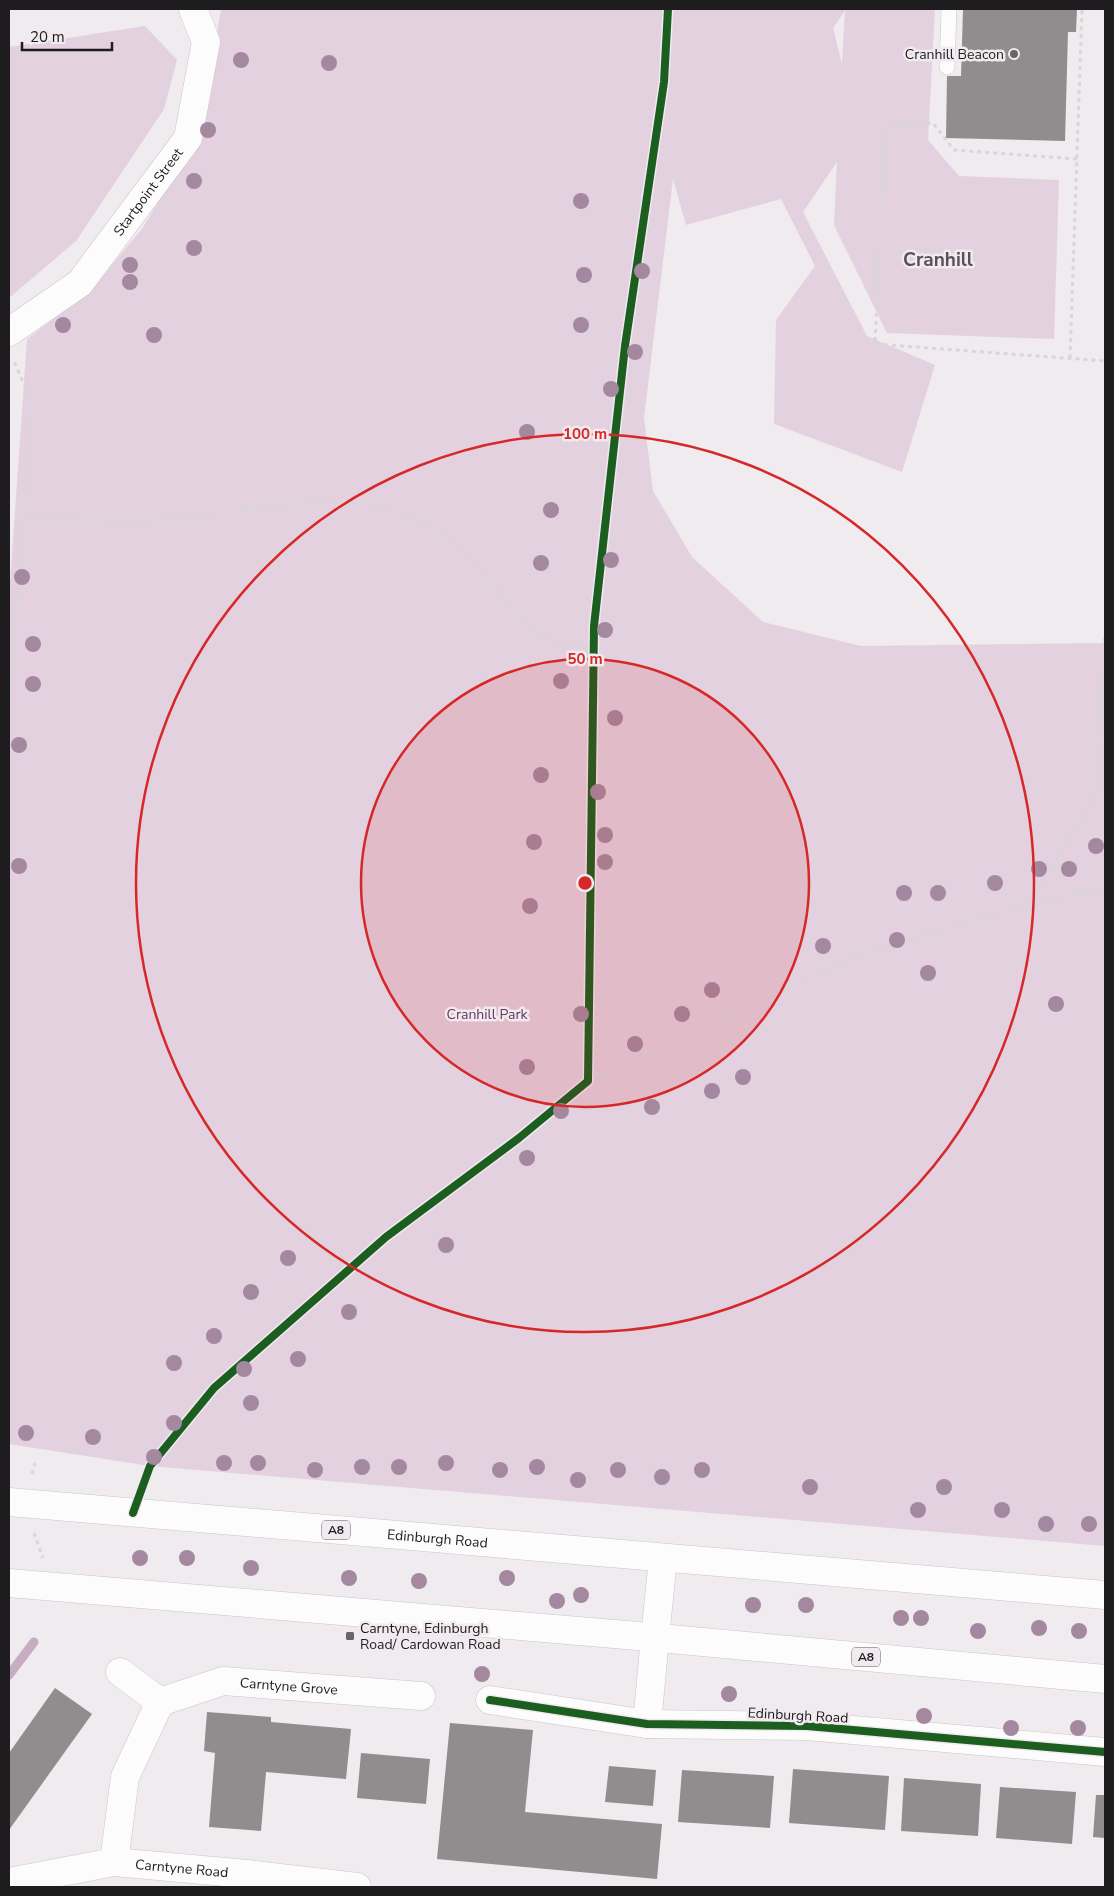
<svg xmlns="http://www.w3.org/2000/svg" width="1114" height="1896" font-family="'Nunito Sans',sans-serif">
<style>
.green{fill:#e3d1df;fill-rule:evenodd}
.lines{fill:none;stroke-linecap:round;stroke-linejoin:round}
.stream{stroke:#c7adc1;stroke-width:9}
.building{fill:#908d8f}
.lane-casing{stroke:#c9c6c8;stroke-width:16}
.street-casing{stroke:#c9c6c8;stroke-width:29}
.secondary-casing{stroke:#c9c6c8;stroke-width:29}
.primary-casing{stroke:#c9c6c8;stroke-width:29}
.path{stroke:#d7d7d7;stroke-width:3;stroke-dasharray:4 4;stroke-linecap:butt}
.lane{stroke:#fdfcfc;stroke-width:15}
.street{stroke:#fdfcfc;stroke-width:28}
.secondary{stroke:#fdfcfc;stroke-width:28}
.primary{stroke:#fdfcfc;stroke-width:28}
.cycleway-casing{stroke:#f1eaef;stroke-width:11}
.cycleway{stroke:#1b5e20;stroke-width:8}
.tree{fill:#a4889f}
.ring{fill:none;stroke:#d62828;stroke-width:2.5}
.poi-dot{fill:#686467;stroke:#f1eaef;stroke-width:2}
.labels{text-anchor:middle;stroke-width:5;stroke-linejoin:round;paint-order:stroke}
.shield{fill:#f1eaef;stroke:#5d5a5d;stroke-width:1}
.shield-label{font-size:12px;font-weight:bold;fill:#1e1c1e}
.poi-label{font-size:14px;fill:#1e1c1e;stroke:#f1eaef;text-anchor:end}
.street-label{font-size:14px;fill:#1e1c1e;stroke:#f1eaef}
.park-label{font-size:14px;fill:#66375e;stroke:#f1eaef}
.district-label{font-size:19px;font-weight:bold;fill:#585257;stroke:#f1eaef}
.centre{fill:#d62828;stroke:#f1eaef;stroke-width:2.5}
.ring-label{font-size:15px;text-anchor:middle;font-weight:bold;fill:#d62828;stroke:#f1eaef;stroke-width:5;stroke-linejoin:round;paint-order:stroke}
</style>
<rect width="100%" height="100%" fill="#f0ebee"/>
<!-- green -->
<g class="green">
<path d="M221,9H935L928,140L959,176L1059,180L1054,339L887,333L834,225L837,162L803,212L867,336L935,365L902,472L774,424L776,320L815,266L781,199L686,225L673,179L644,418L653,491L692,557L763,622L861,646L1105,643V1546L150,1466L9,1444V597L27,339L89,292L142,229L184,159L211,68ZM845,11L842,63V64L833,28Z"/>
<polygon points="145,26 177,60 164,109 76,241 9,298 9,47"/>
</g>
<g class="lines">
<!-- stream -->
<polyline class="stream" points="9,1675 34,1642"/>
</g>
<!-- building -->
<g class="building">
<polygon points="963,9 1077,9 1076,32 1068,32 1065,141 946,138 947,76 961,76"/>
<polygon points="55,1688 92,1714 9,1830 9,1753"/>
<polygon points="207,1712 271,1717 271,1722 351,1729 346,1779 266,1772 261,1831 209,1827 215,1753 204,1751"/>
<polygon points="450,1723 533,1730 525,1812 662,1824 657,1879 437,1859"/>
<polygon points="361,1753 430,1759 426,1804 357,1798"/>
<polygon points="609,1766 656,1770 653,1806 605,1802"/>
<polygon points="793,1769 889,1776 885,1830 789,1823"/>
<polygon points="682,1770 774,1776 770,1828 678,1822"/>
<polygon points="904,1778 981,1784 978,1836 901,1831"/>
<polygon points="1000,1787 1076,1792 1072,1844 996,1838"/>
<polygon points="1096,1795 1105,1795 1105,1838 1093,1837"/>
</g>
<g class="lines">
<!-- lane casing -->
<g class="lane-casing">
<polyline id="lane" points="947,67 949,9"/>
</g>
<!-- street casing -->
<g class="street-casing">
<g id="street">
<path id="s1" d="M9,332L80,283L188,138L206,42L193,9"/>
<polyline points="120,1672 160,1702"/>
<polyline points="490,1700 647,1724 807,1726 1105,1752"/>
<polyline points="647,1724 655,1638"/>
<path id="s2" d="M114,1862L125,1777L160,1702L223,1681L421,1696"/>
</g>
</g>
<!-- secondary casing -->
<g class="secondary-casing">
<g id="secondary">
<path id="s3" d="M9,1882L114,1862L247,1874L357,1887"/>
</g>
</g>
<!-- primary casing -->
<g class="primary-casing">
<g id="primary">
<path id="s4" d="M9,1502L1105,1595"/>
<polyline points="9,1583 626,1635 1105,1679"/>
<polyline points="655,1638 663,1558"/>
</g>
</g>
<!-- path -->
<g class="path">
<polyline points="1077,159 954,150 933,123 884,128 875,344 1105,361"/>
<polyline points="1070,358 1082,9"/>
<polyline points="23,515 129,523 317,502 365,504 403,514 451,538 479,567 521,622 554,642 594,648"/>
<polyline points="9,706 32,402 13,359"/>
<polyline points="1098,791 1105,794"/>
<polyline points="1031,903 1098,791 1105,633"/>
<polyline points="588,1081 859,955 1031,903 1105,888"/>
<polyline points="32,1474 35,1463"/>
<polyline points="143,1485 150,1466 214,1388 386,1237 519,1138 588,1081 594,626 625,346 664,82 668,9"/>
<polyline points="34,1533 43,1558"/>
</g>
<!-- lane -->
<use href="#lane" class="lane"/>
<!-- street -->
<use href="#street" class="street"/>
<!-- secondary -->
<use href="#secondary" class="secondary"/>
<!-- primary -->
<use href="#primary" class="primary"/>
<!-- cycleway casing -->
<g class="cycleway-casing">
<g id="cycleway">
<polyline points="133,1513 150,1466 214,1388 386,1237 519,1138 588,1081 594,626 625,346 664,82 668,9"/>
<polyline points="490,1700 647,1724 807,1726 1105,1752"/>
</g>
</g>
<!-- cycleway -->
<use href="#cycleway" class="cycleway"/>
</g>
<!-- trees -->
<g class="tree">
<circle cx="241" cy="60" r="8"/>
<circle cx="329" cy="63" r="8"/>
<circle cx="208" cy="130" r="8"/>
<circle cx="194" cy="181" r="8"/>
<circle cx="581" cy="201" r="8"/>
<circle cx="194" cy="248" r="8"/>
<circle cx="130" cy="265" r="8"/>
<circle cx="642" cy="271" r="8"/>
<circle cx="584" cy="275" r="8"/>
<circle cx="130" cy="282" r="8"/>
<circle cx="63" cy="325" r="8"/>
<circle cx="581" cy="325" r="8"/>
<circle cx="154" cy="335" r="8"/>
<circle cx="635" cy="352" r="8"/>
<circle cx="611" cy="389" r="8"/>
<circle cx="527" cy="432" r="8"/>
<circle cx="551" cy="510" r="8"/>
<circle cx="611" cy="560" r="8"/>
<circle cx="541" cy="563" r="8"/>
<circle cx="22" cy="577" r="8"/>
<circle cx="605" cy="630" r="8"/>
<circle cx="33" cy="644" r="8"/>
<circle cx="561" cy="681" r="8"/>
<circle cx="33" cy="684" r="8"/>
<circle cx="615" cy="718" r="8"/>
<circle cx="19" cy="745" r="8"/>
<circle cx="541" cy="775" r="8"/>
<circle cx="598" cy="792" r="8"/>
<circle cx="605" cy="835" r="8"/>
<circle cx="534" cy="842" r="8"/>
<circle cx="1096" cy="846" r="8"/>
<circle cx="605" cy="862" r="8"/>
<circle cx="19" cy="866" r="8"/>
<circle cx="1039" cy="869" r="8"/>
<circle cx="1069" cy="869" r="8"/>
<circle cx="995" cy="883" r="8"/>
<circle cx="904" cy="893" r="8"/>
<circle cx="938" cy="893" r="8"/>
<circle cx="530" cy="906" r="8"/>
<circle cx="897" cy="940" r="8"/>
<circle cx="823" cy="946" r="8"/>
<circle cx="928" cy="973" r="8"/>
<circle cx="712" cy="990" r="8"/>
<circle cx="1056" cy="1004" r="8"/>
<circle cx="581" cy="1014" r="8"/>
<circle cx="682" cy="1014" r="8"/>
<circle cx="635" cy="1044" r="8"/>
<circle cx="527" cy="1067" r="8"/>
<circle cx="743" cy="1077" r="8"/>
<circle cx="712" cy="1091" r="8"/>
<circle cx="652" cy="1107" r="8"/>
<circle cx="561" cy="1111" r="8"/>
<circle cx="527" cy="1158" r="8"/>
<circle cx="446" cy="1245" r="8"/>
<circle cx="288" cy="1258" r="8"/>
<circle cx="251" cy="1292" r="8"/>
<circle cx="349" cy="1312" r="8"/>
<circle cx="214" cy="1336" r="8"/>
<circle cx="298" cy="1359" r="8"/>
<circle cx="174" cy="1363" r="8"/>
<circle cx="244" cy="1369" r="8"/>
<circle cx="251" cy="1403" r="8"/>
<circle cx="174" cy="1423" r="8"/>
<circle cx="26" cy="1433" r="8"/>
<circle cx="93" cy="1437" r="8"/>
<circle cx="154" cy="1457" r="8"/>
<circle cx="224" cy="1463" r="8"/>
<circle cx="258" cy="1463" r="8"/>
<circle cx="446" cy="1463" r="8"/>
<circle cx="362" cy="1467" r="8"/>
<circle cx="399" cy="1467" r="8"/>
<circle cx="537" cy="1467" r="8"/>
<circle cx="315" cy="1470" r="8"/>
<circle cx="500" cy="1470" r="8"/>
<circle cx="618" cy="1470" r="8"/>
<circle cx="702" cy="1470" r="8"/>
<circle cx="662" cy="1477" r="8"/>
<circle cx="578" cy="1480" r="8"/>
<circle cx="810" cy="1487" r="8"/>
<circle cx="944" cy="1487" r="8"/>
<circle cx="918" cy="1510" r="8"/>
<circle cx="1002" cy="1510" r="8"/>
<circle cx="1046" cy="1524" r="8"/>
<circle cx="1089" cy="1524" r="8"/>
<circle cx="140" cy="1558" r="8"/>
<circle cx="187" cy="1558" r="8"/>
<circle cx="251" cy="1568" r="8"/>
<circle cx="349" cy="1578" r="8"/>
<circle cx="507" cy="1578" r="8"/>
<circle cx="419" cy="1581" r="8"/>
<circle cx="581" cy="1595" r="8"/>
<circle cx="557" cy="1601" r="8"/>
<circle cx="753" cy="1605" r="8"/>
<circle cx="806" cy="1605" r="8"/>
<circle cx="901" cy="1618" r="8"/>
<circle cx="921" cy="1618" r="8"/>
<circle cx="1039" cy="1628" r="8"/>
<circle cx="978" cy="1631" r="8"/>
<circle cx="1079" cy="1631" r="8"/>
<circle cx="482" cy="1674" r="8"/>
<circle cx="729" cy="1694" r="8"/>
<circle cx="924" cy="1716" r="8"/>
<circle cx="1011" cy="1728" r="8"/>
<circle cx="1078" cy="1728" r="8"/>
</g>
<!-- distance rings -->
<circle cx="585" cy="883" r="224" fill="#d62828" fill-opacity=".12"/>
<g class="ring">
<circle cx="585" cy="883" r="224"/>
<circle cx="585" cy="883" r="449"/>
</g>
<!-- markers -->
<g class="poi-dot">
<circle cx="1014" cy="54" r="5"/>
<rect x="345" y="1631" width="10" height="10" rx="2.5"/>
</g>
<g class="labels">
<!-- shield labels -->
<g class="shield">
<rect x="322" y="1520.5" width="28" height="19" rx="4"/>
<rect x="852" y="1647.5" width="28" height="19" rx="4"/>
</g>
<g class="shield-label">
<text x="336" y="1534">A8</text>
<text x="866" y="1661">A8</text>
</g>
<!-- poi labels -->
<g class="poi-label">
<text x="1004" y="59">Cranhill Beacon</text>
<text x="360" y="1633" text-anchor="start">Carntyne, Edinburgh<tspan x="360" dy="16">Road/ Cardowan Road</tspan></text>
</g>
<!-- street labels -->
<g class="street-label">
<text dy="5" stroke="none"><textPath href="#s1" startOffset="200">Startpoint Street</textPath></text>
<text dy="5" stroke="none"><textPath href="#s4" startOffset="430">Edinburgh Road</textPath></text>
<text dy="5" stroke="none"><textPath href="#s2" startOffset="301">Carntyne Grove</textPath></text>
<text transform="translate(798 1715) rotate(3)" y="5">Edinburgh Road</text>
<text dy="5" stroke="none"><textPath href="#s3" startOffset="175">Carntyne Road</textPath></text>
</g>
<!-- park labels -->
<g class="park-label">
<text x="487" y="1019">Cranhill Park</text>
</g>
<!-- district labels -->
<g class="district-label">
<text x="938" y="266">Cranhill</text>
</g>
</g>
<circle cx="585" cy="883" r="8" class="centre"/>
<g class="ring-label">
<text x="585" y="439">100 m</text>
<text x="585" y="664">50 m</text>
</g>
<!-- border -->
<rect width="1114" height="1896" fill="none" stroke="#1e1c1e" stroke-width="20"/>
<!-- scale -->
<path d="M22 42v8h90v-8" fill="none" stroke="#1e1c1e" stroke-width="2.5"/>
<text x="30" y="42" font-size="15" fill="#1e1c1e" stroke="#f1eaef" stroke-width="4" paint-order="stroke">20 m</text>
</svg>
